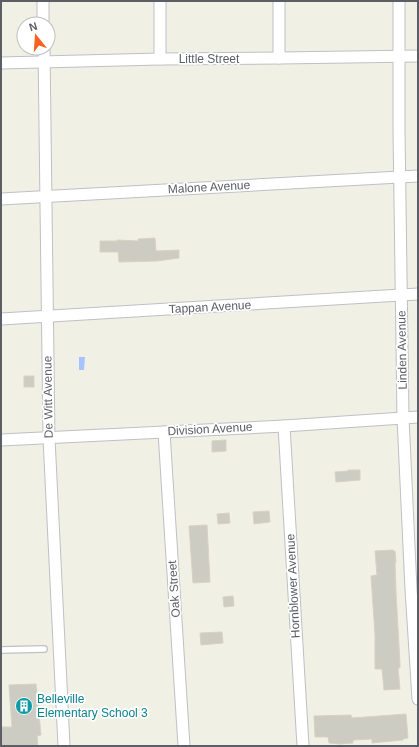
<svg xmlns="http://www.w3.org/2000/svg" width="419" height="747" font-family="Arial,sans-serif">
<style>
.water{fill:#a5c4ff}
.building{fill:#cdccc3;stroke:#d5d3c2}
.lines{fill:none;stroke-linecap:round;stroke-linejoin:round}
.lane-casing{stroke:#bec0c6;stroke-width:8}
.street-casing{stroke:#bec0c6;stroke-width:13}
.lane{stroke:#fff;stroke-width:5.5}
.street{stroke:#fff;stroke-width:11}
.labels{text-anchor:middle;stroke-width:3.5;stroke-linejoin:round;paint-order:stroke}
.street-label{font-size:12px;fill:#5c5e66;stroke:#fff}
.culture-label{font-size:12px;fill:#0d838f;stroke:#fff;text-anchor:start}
</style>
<rect width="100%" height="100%" fill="#f0f0e4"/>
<!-- water -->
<polygon class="water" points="79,357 85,357 84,370 79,370"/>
<!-- building -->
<g class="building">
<polygon points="155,238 156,251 179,250 179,258 157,261 119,262 118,252 100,252 100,241 117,241 117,240 138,241 138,239"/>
<rect x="24" y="376" width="10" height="11"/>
<polygon points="226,440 226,451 212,452 212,441"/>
<polygon points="348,470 360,470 360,480 336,482 335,472 348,471"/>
<polygon points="269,511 270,522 254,524 253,512"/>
<polygon points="229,513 230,523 218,524 217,514"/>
<polygon points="207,525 210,582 193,583 189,526"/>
<polygon points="393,550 393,551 395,551 396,562 395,562 396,592 400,664 400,668 398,668 400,689 384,690 382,669 375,669 375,635 371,576 377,575 375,551"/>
<polygon points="233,596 234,606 224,607 223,597"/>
<polygon points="222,632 223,643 201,645 200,633"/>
<polygon points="36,684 41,735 37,736 38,746 1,746 1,727 12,727 9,685"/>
<polygon points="406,714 408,738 403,739 403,740 372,743 372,739 353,740 353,743 340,744 329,743 328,737 315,737 314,716 351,715 352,718"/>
</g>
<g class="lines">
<!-- lane casing -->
<g class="lane-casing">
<polyline id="lane" points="1,650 44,649"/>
</g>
<!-- street casing -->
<g class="street-casing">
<g id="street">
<polyline points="43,1 43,24"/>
<polyline points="160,1 160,59"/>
<polyline points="399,1 399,129 403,418 411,589 418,699"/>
<polyline points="44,48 49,438 64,746"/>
<polyline points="279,58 279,1"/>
<polyline points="1,63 160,59 279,58 418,56"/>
<polyline points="1,199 418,176"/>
<polyline points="1,319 418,294"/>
<polyline points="284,426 303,746"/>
<polyline points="164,432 184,746"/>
<polyline points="1,440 284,426 418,417"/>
</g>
</g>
<!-- lane -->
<use href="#lane" class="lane"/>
<!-- street -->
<use href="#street" class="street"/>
</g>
<!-- icons -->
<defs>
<g id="building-disc" transform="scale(0.9)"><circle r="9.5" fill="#0f9aa8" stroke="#fff"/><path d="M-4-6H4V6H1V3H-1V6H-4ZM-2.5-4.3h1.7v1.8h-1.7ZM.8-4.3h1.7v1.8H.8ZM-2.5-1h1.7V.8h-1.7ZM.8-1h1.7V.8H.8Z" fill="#fff"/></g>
</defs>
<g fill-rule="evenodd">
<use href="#building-disc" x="24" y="706"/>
</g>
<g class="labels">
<!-- street labels -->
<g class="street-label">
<text x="209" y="63">Little Street</text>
<text transform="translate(209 187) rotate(-3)" y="4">Malone Avenue</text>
<text transform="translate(210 307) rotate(-3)" y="4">Tappan Avenue</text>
<text transform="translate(402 350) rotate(-91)" y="4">Linden Avenue</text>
<text transform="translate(48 397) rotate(-91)" y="4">De Witt Avenue</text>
<text transform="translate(210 429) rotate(-3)" y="4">Division Avenue</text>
<text transform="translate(293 586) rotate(-93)" y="4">Hornblower Avenue</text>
<text transform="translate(174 589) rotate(-94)" y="4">Oak Street</text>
</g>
<!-- culture labels -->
<g class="culture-label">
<text x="37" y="703">Belleville<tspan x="37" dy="14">Elementary School 3</tspan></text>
</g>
</g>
<!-- border -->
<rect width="419" height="747" fill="none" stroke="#5c5e66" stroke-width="4"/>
<!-- north arrow -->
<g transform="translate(36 36) rotate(343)"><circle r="19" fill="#ffffff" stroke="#bebfc2"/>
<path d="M0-3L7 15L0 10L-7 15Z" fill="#f76223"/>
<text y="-6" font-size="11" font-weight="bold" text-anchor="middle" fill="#5c5e66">N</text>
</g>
</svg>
